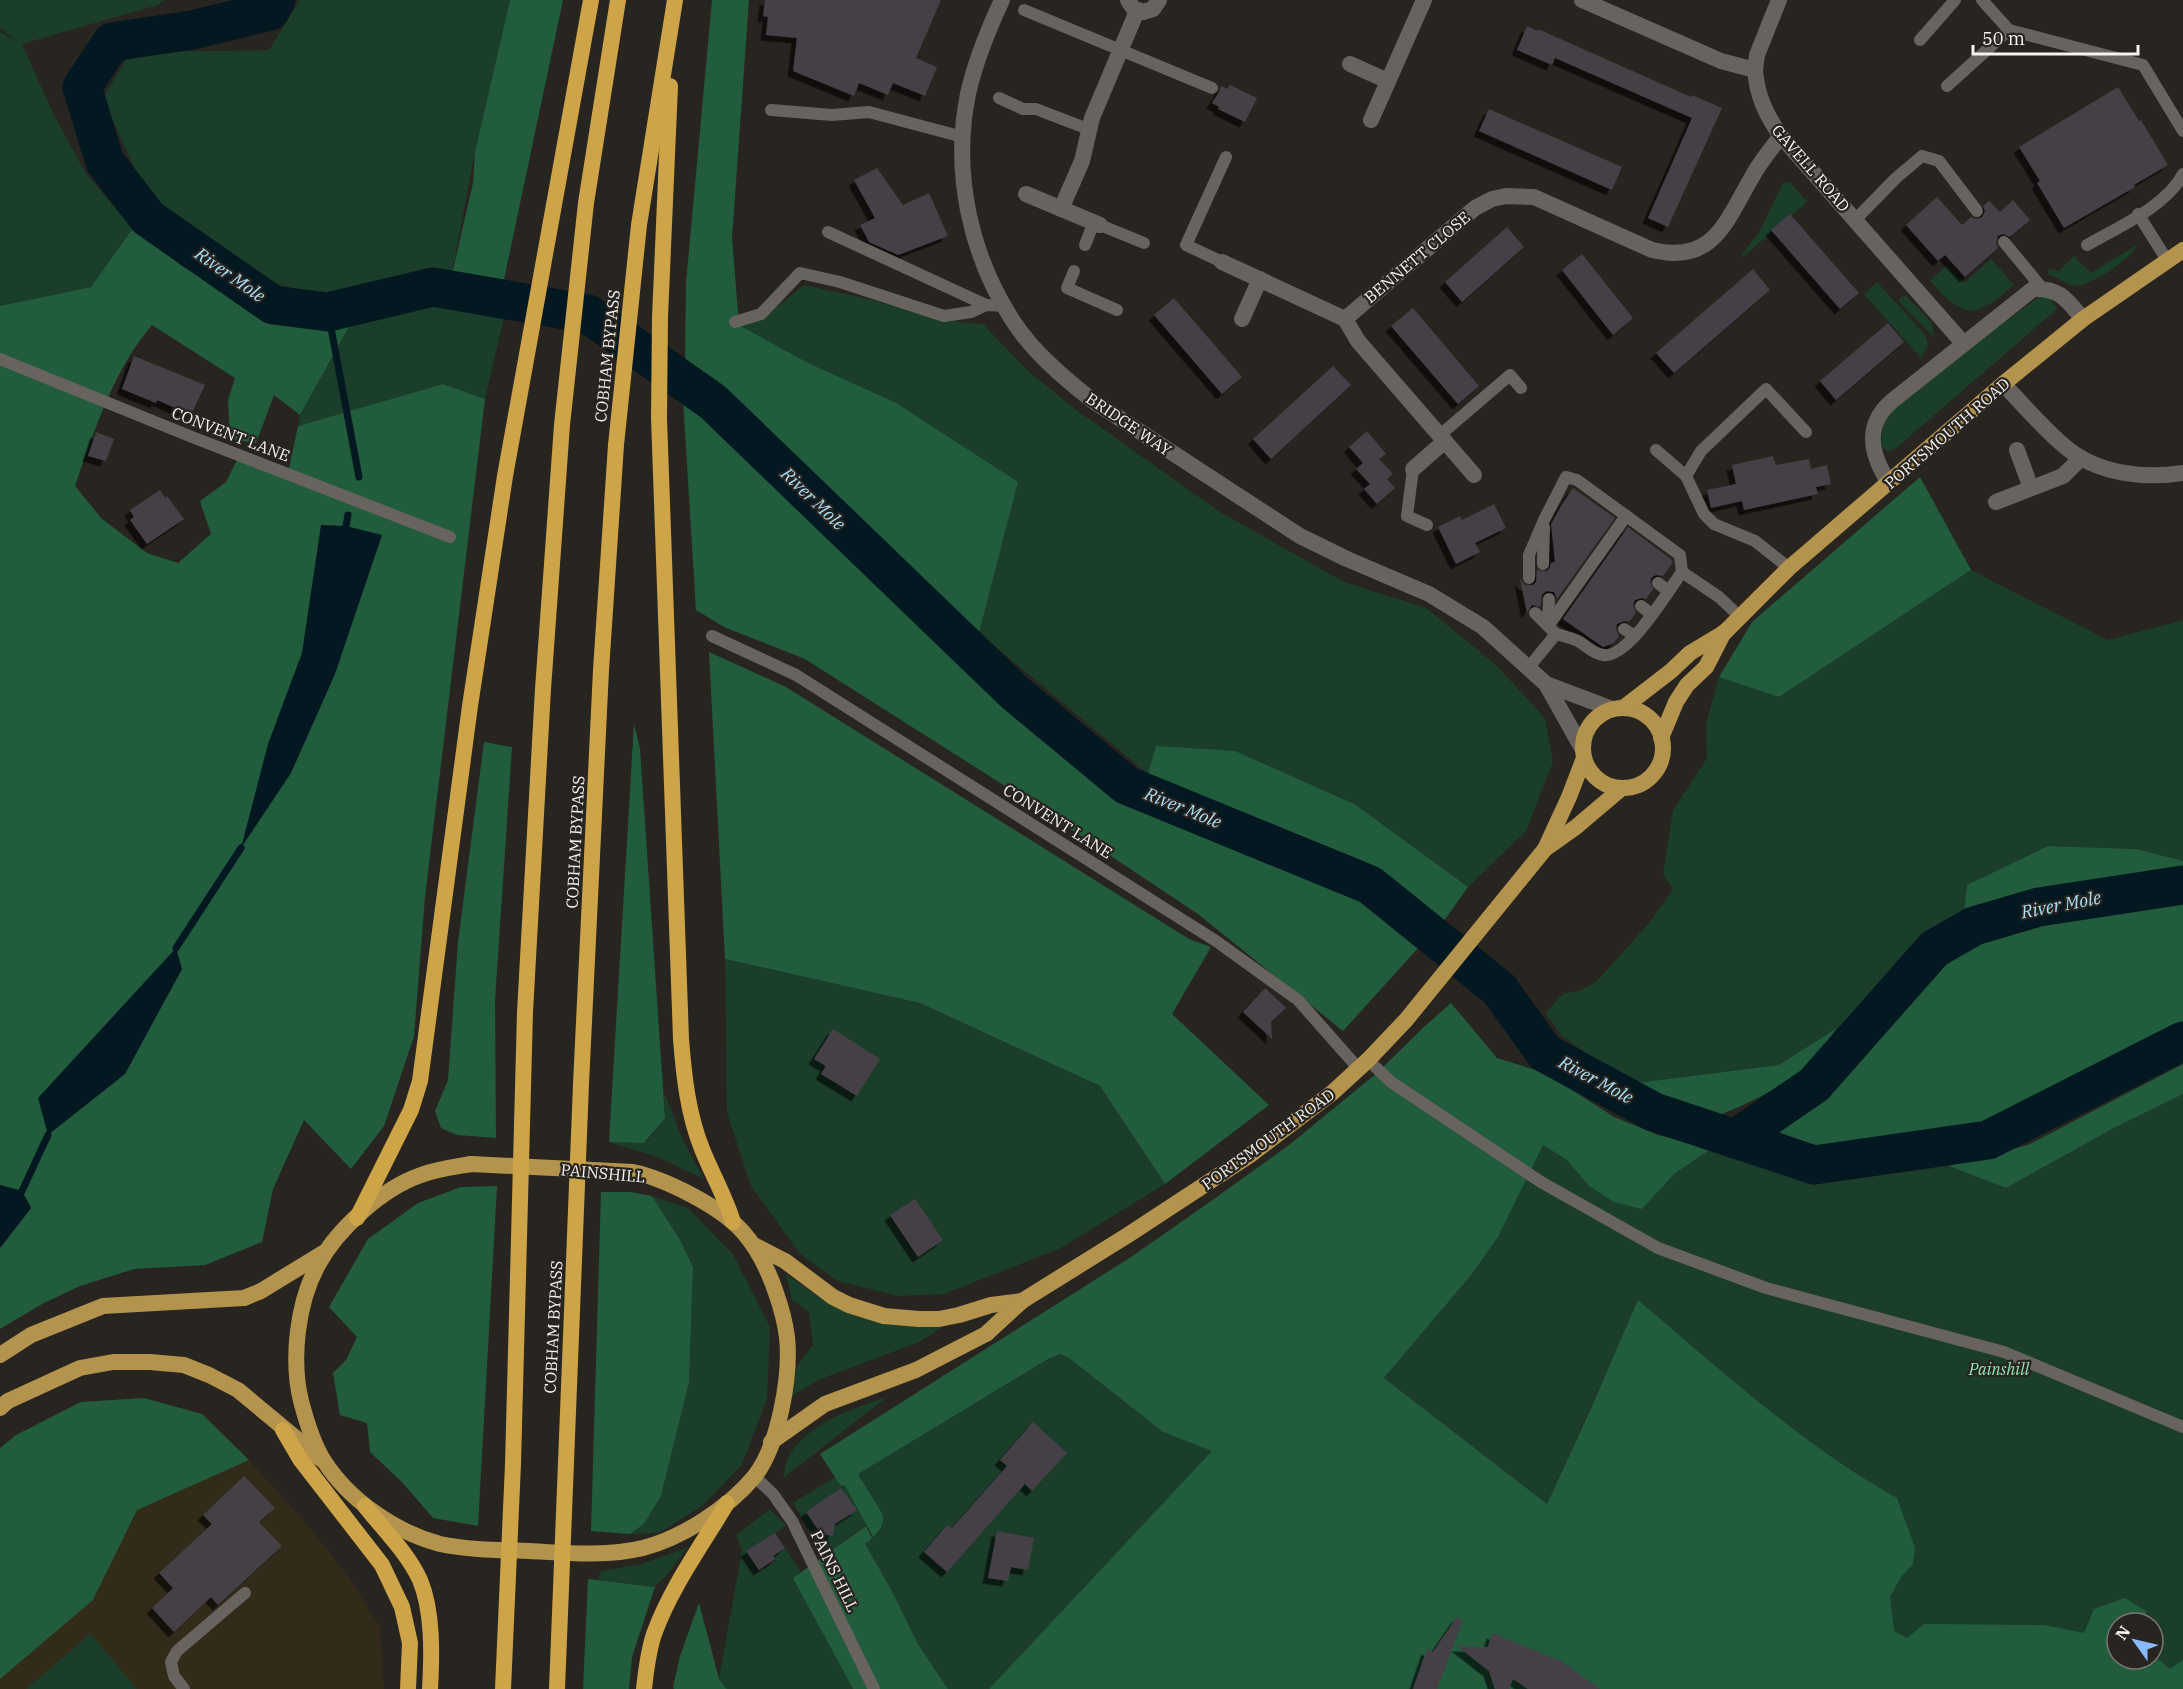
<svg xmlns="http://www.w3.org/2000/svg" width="2183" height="1689" font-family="'IBM Plex Serif',serif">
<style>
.education{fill:#332b1a}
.green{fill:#1a3e2a;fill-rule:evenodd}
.forest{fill:#215d3d}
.water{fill:#031821}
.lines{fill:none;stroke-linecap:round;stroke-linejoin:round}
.stream{stroke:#031821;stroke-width:7}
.river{stroke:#031821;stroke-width:39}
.building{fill:#444045;filter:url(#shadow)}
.service{stroke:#68635e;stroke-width:12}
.minor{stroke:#68635e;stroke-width:16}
.primary{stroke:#b4944d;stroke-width:16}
.trunk{stroke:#cda447;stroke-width:16}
.labels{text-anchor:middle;stroke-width:4.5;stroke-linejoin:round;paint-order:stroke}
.street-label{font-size:16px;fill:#f6f3f0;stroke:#282420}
.park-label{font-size:16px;font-style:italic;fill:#8ee5b1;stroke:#282420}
.water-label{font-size:18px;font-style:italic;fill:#a8e0f9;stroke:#282420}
</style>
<defs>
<filter id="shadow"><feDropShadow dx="-5.5" dy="5.5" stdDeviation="0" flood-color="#0009"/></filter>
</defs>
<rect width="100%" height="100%" fill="#282420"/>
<!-- education -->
<polygon class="education" points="144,1398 202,1414 249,1460 313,1531 349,1578 380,1627 384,1689 0,1689 0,1448 16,1435 81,1402"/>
<!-- green -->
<g class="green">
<polygon points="0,0 165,0 158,5 22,44 53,113 86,174 133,228 91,287 0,306 0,32 17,41 0,28"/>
<polygon points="300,0 510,0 475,152 451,279 402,281 324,297 259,279 147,196 103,98 129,55 151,52 269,50"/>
<polygon points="1790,182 1807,202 1743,257 1742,255 1759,232 1783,183"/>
<path d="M2137,245C2134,257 2089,287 2075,286C2066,285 2058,277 2049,275L2048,269L2059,271L2074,256L2091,273Z"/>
<path d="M1991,259L2014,285C1975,319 1965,320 1930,281L1947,265L1964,283Z"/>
<polygon points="1877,282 1926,336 1928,345 1921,358 1864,294"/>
<path d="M804,285C823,289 841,293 859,297C901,307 940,322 983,324L1027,370L1075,409L1220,512L1344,582L1426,608L1495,664L1545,718L1553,762L1526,831L1468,887L1356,805L1157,746L1148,774L979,633L1018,482L739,325L765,317Z"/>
<polygon points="1905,295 1932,323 1934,337 1899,302 1900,298"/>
<polygon points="2040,296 2050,298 2057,309 1895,449 1887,452 1881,445 1883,423 1885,417 1968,349"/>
<polygon points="431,298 505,313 485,399 443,384 298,426 300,415 350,325"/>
<polygon points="1971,570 2108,640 2183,620 2183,861 2136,849 2048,846 1967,885 1964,914 1942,925 1868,1009 1779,1065 1629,1084 1562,1036 1545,1013 1563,994 1581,990 1596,982 1650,922 1673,889 1663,875 1673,810 1707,758 1706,724 1719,677 1779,697"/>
<polygon points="725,959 920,1003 1100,1086 1165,1184 1061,1248 944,1294 899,1296 838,1281 800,1254 751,1186 727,1113"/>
<path d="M1568,1087L1614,1117L1658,1135L1732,1154L1812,1185L1949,1166L2006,1188L2114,1128L2183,1094V1689H1858L1625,1332L1547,1504L1384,1378L1472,1274L1498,1237ZM2117,1623H2153V1659H2117Z"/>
<polygon points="664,1092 683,1140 704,1179 657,1157 609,1142 645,1143 665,1118"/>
<polygon points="652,1196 688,1208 733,1254 770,1327 767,1399 742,1465 702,1506 659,1533 630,1534 644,1524 661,1496 689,1381 693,1267 680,1240"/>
<polygon points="786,1274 820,1298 944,1326 919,1342 818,1380 792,1396 797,1366 813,1345 809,1312 792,1300"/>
<polygon points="1060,1354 1069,1358 1163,1432 1213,1451 989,1689 948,1689 918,1644 892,1591 864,1544 881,1529 882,1513 858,1474 1050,1358"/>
<path d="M887,1397L783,1478C785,1470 786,1458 791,1452C815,1420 852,1409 887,1397Z"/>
<polygon points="835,1477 840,1485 845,1486 866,1525 825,1555 793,1503"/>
<polygon points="770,1509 786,1526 747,1551 764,1569 775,1561 773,1556 785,1548 801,1572 793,1578 853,1689 727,1689 719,1679 742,1550 736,1535"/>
<polygon points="687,1548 670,1571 655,1587 598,1580 601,1571 641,1564"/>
<polygon points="91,1634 137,1689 26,1689 90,1634"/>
</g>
<!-- forest -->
<g class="forest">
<polygon points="510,0 563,0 502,289 451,279 473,183 475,152"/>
<polygon points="712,0 749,0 732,238 739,325 808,363 896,403 1018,482 979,633 740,408 685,363 686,283"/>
<path d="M133,228L182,266L258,305L325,325H350L300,415L274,395L256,443L230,439L228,400L235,378L152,325C113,371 95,429 75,486L102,519L147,553L178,563L211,534L200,501L226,482L238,458L289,468L298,426L443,384L485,399L425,897L414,1036L384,1126L351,1169L304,1120L273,1189L262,1242L205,1265L134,1269L80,1286L42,1304L0,1329V1248L31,1208L22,1191L0,1185V306L91,287Z"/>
<polygon points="683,400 707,416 1039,735 1130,804 1361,897 1419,947 1343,1031 1198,914 1027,800 805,659 724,627 696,610"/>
<polygon points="1920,477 1971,570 1779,697 1719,677 1752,622"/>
<polygon points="709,652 786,687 1189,939 1211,947 1172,1014 1269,1105 1165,1184 1100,1086 920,1003 725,959"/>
<polygon points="634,724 640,749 665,1118 644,1143 609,1142"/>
<polygon points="484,742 512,747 495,1000 496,1138 457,1135 441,1128 435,1111 448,1080 458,942"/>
<polygon points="1156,746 1235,751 1356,805 1468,887 1441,925 1368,863 1148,774"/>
<polygon points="2048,846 2136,849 2183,861 2183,874 2102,881 1964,914 1967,885"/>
<polygon points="2174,894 2183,894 2183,1027 1968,1128 1817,1147 1776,1131 1851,1071 1894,1011 1942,959 1988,934"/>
<path d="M1451,1003L1497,1058L1545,1073L1614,1117L1658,1135L1711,1149L1675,1173L1642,1209L1614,1202L1589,1186L1567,1160L1543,1145L1498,1237L1472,1274L1384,1378L1547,1504L1592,1406L1638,1300C1721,1370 1802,1445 1897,1498L1915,1548L1913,1564L1901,1577L1890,1597L1894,1631L1907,1638L1924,1624L2044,1625L2084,1633L2094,1609L2125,1598L2146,1611L2147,1623H2117V1659H2153V1655L2170,1669L2183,1660V1689H989L1212,1451L1163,1432L1069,1358L1060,1354L1050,1358L858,1474L882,1513C885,1524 881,1529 873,1537L845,1486L840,1485L820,1454L1131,1257L1214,1199L1289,1145L1377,1073L1425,1026Z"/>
<path d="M1837,1028C1827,1041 1818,1057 1806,1068C1792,1082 1725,1117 1706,1118L1629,1084L1779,1065Z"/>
<polygon points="2183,1064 2183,1094 2114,1128 2006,1188 1949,1166 2028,1145"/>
<polygon points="497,1186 478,1526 433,1518 402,1482 370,1452 367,1423 340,1415 333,1373 346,1360 357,1337 329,1307 368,1239 418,1203 461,1187"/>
<polygon points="601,1192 631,1192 652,1196 680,1240 693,1267 689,1382 661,1496 644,1524 630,1534 591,1531"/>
<polygon points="144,1398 202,1414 249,1460 137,1510 93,1600 0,1679 0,1448 16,1435 81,1402"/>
<polygon points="866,1526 872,1538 865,1544 892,1591 918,1644 948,1689 853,1689 793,1578"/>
<polygon points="588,1579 655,1587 632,1657 629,1689 583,1689"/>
<polygon points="699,1603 719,1679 727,1689 674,1689 673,1687 680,1656"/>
</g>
<!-- water -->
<g class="water">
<polygon points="321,525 346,526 382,535 335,674 291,773 241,848 268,744 302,653"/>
<polygon points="176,948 182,969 125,1074 48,1135 38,1098"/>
<polygon points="0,1185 22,1191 31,1208 0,1248"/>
</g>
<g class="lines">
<!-- stream -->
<g class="stream">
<polyline points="328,312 359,477"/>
<polyline points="346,526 348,515"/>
<polyline points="176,948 241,848"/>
<polyline points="22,1191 48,1135"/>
</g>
<!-- river -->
<g class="river">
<polyline points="276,0 270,11 192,30 112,42 82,87 105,162 148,218 273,305 328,312 433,287 588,314 713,402 1014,692 1126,785 1370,885 1499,989 1545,1053 1654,1112 1814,1165 1988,1140 2183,1041"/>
<polyline points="1735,1139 1814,1085 1934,949 1974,926 2039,907 2183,885"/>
</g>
</g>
<!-- building -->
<g class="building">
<polygon points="765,0 941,0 916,58 937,67 925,96 893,83 888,95 859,83 854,96 793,71 797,38 766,35 768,17 763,16"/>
<polygon points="1527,26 1537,31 1538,29 1691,97 1692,95 1722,108 1668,227 1648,218 1692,118 1555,58 1552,65 1517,50"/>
<polygon points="1230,85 1257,98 1245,122 1218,109 1219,107 1212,103 1219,92 1221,86 1227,89"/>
<polygon points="2118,87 2139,121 2141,120 2168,165 2134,185 2135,187 2064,228 2037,183 2040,181 2019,147"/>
<polygon points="1489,109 1622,167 1612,190 1479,131"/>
<polygon points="877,168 903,205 929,193 948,236 898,255 869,242 860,225 875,218 854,180"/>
<polygon points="1937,197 1962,225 1971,217 1977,219 1982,217 1985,211 1983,206 1989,201 2000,212 2013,200 2030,220 2010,237 2003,234 1998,236 1996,243 1998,248 1965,277 1945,255 1938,261 1906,225"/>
<polygon points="1790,214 1859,293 1840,309 1771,230"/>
<polygon points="1507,227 1524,247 1462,302 1445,282"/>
<polygon points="1582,254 1633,318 1613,335 1562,270"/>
<polygon points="1753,269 1770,290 1674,373 1656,353"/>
<polygon points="1174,298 1242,377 1222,394 1154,315"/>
<polygon points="1413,308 1479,386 1458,404 1391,326"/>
<polygon points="1888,323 1904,342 1836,400 1820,381"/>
<polygon points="134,356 205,385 191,415 157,400 156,403 122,389"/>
<polygon points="1333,366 1351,385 1271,459 1253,439"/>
<polygon points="1367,431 1386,454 1379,459 1393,474 1387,479 1395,488 1377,504 1364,489 1370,484 1356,469 1363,463 1349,447"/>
<polygon points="96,432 114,439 106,461 88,456"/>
<polygon points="1773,456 1776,465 1809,459 1811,469 1827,465 1831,484 1816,487 1818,494 1744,510 1742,501 1711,508 1707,490 1736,484 1732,465"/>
<polygon points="1573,488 1615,518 1557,599 1554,592 1546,591 1542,595 1540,607 1532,605 1527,613 1520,579 1525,585 1533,585 1536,582 1537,570 1546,571 1550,568 1551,563 1555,562 1551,524 1561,506"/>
<polygon points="160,490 165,498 167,496 184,519 147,544 130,520 134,517 130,510"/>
<polygon points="1494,504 1506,528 1475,543 1480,552 1456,564 1438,527 1460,516 1462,520"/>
<polygon points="1628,527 1672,560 1673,562 1663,576 1656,575 1652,577 1650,582 1653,589 1646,599 1642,598 1635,600 1633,605 1636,613 1629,622 1624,621 1617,624 1616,629 1619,636 1614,643 1603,647 1563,619"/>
<polygon points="1265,988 1286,1008 1271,1022 1272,1039 1243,1012"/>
<polygon points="833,1029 880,1059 857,1096 821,1074 826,1066 814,1059"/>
<polygon points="915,1199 943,1240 918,1257 890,1215"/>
<polygon points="1033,1422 1067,1453 1032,1491 1025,1484 947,1572 924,1552 947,1525 952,1528 1007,1466 1000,1460"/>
<polygon points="244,1476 275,1508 259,1522 282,1546 218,1605 211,1597 174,1632 152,1608 173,1588 159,1573 212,1524 203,1515"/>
<polygon points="841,1488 857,1510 835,1524 833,1536 821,1534 806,1512"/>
<polygon points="997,1531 1034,1538 1028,1570 1011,1567 1008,1581 988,1578"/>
<polygon points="775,1533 785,1548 773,1556 775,1559 759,1570 746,1551"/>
<polygon points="1457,1617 1463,1620 1437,1689 1413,1689 1427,1649 1433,1652"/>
<polygon points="1492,1633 1561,1661 1600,1689 1528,1689 1513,1679 1509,1689 1495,1689 1489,1671 1457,1646 1488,1647"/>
</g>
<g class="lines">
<!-- service -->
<g class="service">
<polyline points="1982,0 2009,30"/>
<polyline points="1024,10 1212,88"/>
<polyline points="1920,40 1955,0"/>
<polyline points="1947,86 2009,30 2143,65 2183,131"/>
<polyline points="999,98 1023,109 1036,109 1088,129"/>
<polyline points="771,110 832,115 869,112 963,137"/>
<polyline points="2138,214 2167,260"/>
<polyline points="1855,220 1896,178 1922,156 1939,161 1977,211"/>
<polyline points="1100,225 1144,243"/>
<polyline points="828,232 986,305"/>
<polyline points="2004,242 2042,288"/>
<polyline points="1085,245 1094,222"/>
<path d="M2087,245C2118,227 2167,206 2183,174"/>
<polyline points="1222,262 1186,245 1226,157"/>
<polyline points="1074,271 1067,288 1117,310"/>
<polyline points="735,322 761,314 800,273 840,282 944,316 971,312 986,305 1006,306"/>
<polyline points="0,359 192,437 450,537"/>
<polyline points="1440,435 1510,375 1521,388"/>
<polyline points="1656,450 1686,476 1704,514 1714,524 1755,541 1789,568"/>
<polyline points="1413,469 1407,516 1427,525"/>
<polyline points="1686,476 1701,451 1766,389 1806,432"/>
<polyline points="1543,564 1544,527"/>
<polyline points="1529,578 1529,555 1544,520 1566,477 1577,480 1680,555 1682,572"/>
<polyline points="1658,583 1668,591"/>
<polyline points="1641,606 1651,614"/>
<polyline points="1535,613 1548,626"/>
<polyline points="1548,625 1549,599"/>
<polyline points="1624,629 1635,636"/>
<polyline points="1556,634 1548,626 1626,516"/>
<polyline points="712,636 796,675 1216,941 1298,1000 1359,1069"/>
<path d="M1529,667L1556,634C1563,636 1572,638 1578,641C1587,646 1592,653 1603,655C1628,659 1668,591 1682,572L1719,597L1740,617"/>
<polyline points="1368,1060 1391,1082 1541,1182 1658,1248 1766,1288 2004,1352 2183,1427"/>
<polyline points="754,1476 773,1494 792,1521 874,1689"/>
<polyline points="184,1689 174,1676 171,1662 177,1651 245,1593"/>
</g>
<!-- minor -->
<g class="minor">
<path d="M1002,0C988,30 975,62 968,94C952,172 970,255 1013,321C1034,353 1064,378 1093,401L1300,536L1347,559L1429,594L1483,627L1546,684L1582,748"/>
<polyline points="1128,0 1133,8 1143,12 1153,9 1159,0"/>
<path d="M1582,0L1721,61L1755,70C1757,96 1766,115 1781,136L1963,343"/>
<polyline points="1350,64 1388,81"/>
<polyline points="1755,70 1757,55 1779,0"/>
<polyline points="1371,120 1424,0"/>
<polyline points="1026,194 1100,225"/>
<polyline points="1061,209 1082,161 1092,118 1137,11"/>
<polyline points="1222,262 1345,319 1358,341 1474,475"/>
<polyline points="1242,319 1260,279"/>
<path d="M1345,319L1475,208L1492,199L1506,196L1534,197L1652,250C1714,265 1726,221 1752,177C1760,162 1771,149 1781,136"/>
<path d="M2003,384C2024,405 2044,430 2068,449C2099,474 2145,479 2183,473"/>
<polyline points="2017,450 2031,488"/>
<polyline points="1413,469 1445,441"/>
<path d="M1889,483C1871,455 1863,426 1892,401L2033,289C2060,288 2067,300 2083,319"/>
<polyline points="1996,502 2063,476 2081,458"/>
<polyline points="1546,684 1612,709"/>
</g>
<!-- primary -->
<g class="primary">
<circle cx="1623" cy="748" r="40"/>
<polyline points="1623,708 1671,671 1690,653 1725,632 1789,568 2003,384 2083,319 2183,250"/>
<polyline points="1661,738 1676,702 1687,685 1706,667 1724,632"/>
<polyline points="1545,849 1576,827 1622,788"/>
<path d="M471,1164L633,1172C666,1179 721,1207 743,1232C758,1249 769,1272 776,1293C781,1307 785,1322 787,1337C791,1375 779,1446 754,1477C728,1508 682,1538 643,1548C605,1557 567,1553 529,1551C499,1550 469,1550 440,1544C395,1532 349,1500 324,1461C313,1444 306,1420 301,1401C291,1360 297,1303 318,1265C337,1229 383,1188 421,1175C437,1169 454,1167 471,1164Z"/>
<polyline points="754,1245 785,1261 833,1297 849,1305 884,1316 919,1319 939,1319 959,1315 991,1305 1022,1301"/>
<polyline points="0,1355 31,1335 103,1306 244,1298 261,1291 323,1253"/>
<polyline points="0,1408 8,1401 80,1368 113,1362 150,1362 184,1365 209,1375 238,1390 321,1459"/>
<polyline points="771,1442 825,1404 916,1370 986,1334 1022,1301 1128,1235 1250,1155 1332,1093 1368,1060 1406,1020 1545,849 1569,797 1584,758"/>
</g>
<!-- trunk -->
<g class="trunk">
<path d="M670,86L660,317L659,418L681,1039C684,1077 688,1114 702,1149C712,1174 725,1196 733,1222"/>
<polyline points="357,1218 411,1110 420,1081 470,706 505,476 591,0"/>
<polyline points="283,1430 300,1459 382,1565 402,1607 410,1643 408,1689"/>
<path d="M365,1506C383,1529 407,1552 420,1580C433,1611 432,1655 430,1689"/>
<polyline points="503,1689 513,1464 525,1012 543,689 562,425 586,203 618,0"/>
<polyline points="557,1689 581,1084 601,670 616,445 639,225 675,0"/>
<path d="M644,1689C646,1670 648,1652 654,1634C671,1587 702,1545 727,1503"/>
</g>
</g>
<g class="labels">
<!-- street labels -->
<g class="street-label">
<text transform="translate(1811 168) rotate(49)" y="6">GAVELL ROAD</text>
<text transform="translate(1417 257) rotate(-40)" y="6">BENNETT CLOSE</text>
<text transform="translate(607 356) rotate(-84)" y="6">COBHAM BYPASS</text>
<text transform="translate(1129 424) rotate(34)" y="6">BRIDGE WAY</text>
<text transform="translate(1947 433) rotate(-41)" y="6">PORTSMOUTH ROAD</text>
<text transform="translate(231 434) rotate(21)" y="6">CONVENT LANE</text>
<text transform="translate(1058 821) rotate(32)" y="6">CONVENT LANE</text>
<text transform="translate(575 842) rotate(-87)" y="6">COBHAM BYPASS</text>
<text transform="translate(1268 1139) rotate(-36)" y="6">PORTSMOUTH ROAD</text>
<text transform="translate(603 1173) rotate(5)" y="6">PAINSHILL</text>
<text transform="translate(553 1327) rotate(-87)" y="6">COBHAM BYPASS</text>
<text transform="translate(835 1571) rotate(64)" y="6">PAINS HILL</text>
</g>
<!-- park labels -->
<g class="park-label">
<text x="1999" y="1375">Painshill</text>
</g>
<!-- water labels -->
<g class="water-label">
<text transform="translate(230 275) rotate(35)" y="6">River Mole</text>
<text transform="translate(813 499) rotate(44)" y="6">River Mole</text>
<text transform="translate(1183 808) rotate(22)" y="6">River Mole</text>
<text transform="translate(2061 905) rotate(-11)" y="6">River Mole</text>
<text transform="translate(1596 1080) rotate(28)" y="6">River Mole</text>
</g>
</g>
<!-- north arrow -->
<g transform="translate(2135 1641) rotate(304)"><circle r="28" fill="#282420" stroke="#7a7773" stroke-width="1.5"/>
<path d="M0-4.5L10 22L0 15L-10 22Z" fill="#88bafc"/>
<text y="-9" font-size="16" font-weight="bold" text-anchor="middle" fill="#f6f3f0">N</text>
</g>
<!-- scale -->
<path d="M1973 45v9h165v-9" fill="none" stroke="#f6f3f0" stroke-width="3"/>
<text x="1982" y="45" font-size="18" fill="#f6f3f0" stroke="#282420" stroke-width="4.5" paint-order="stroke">50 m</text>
</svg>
